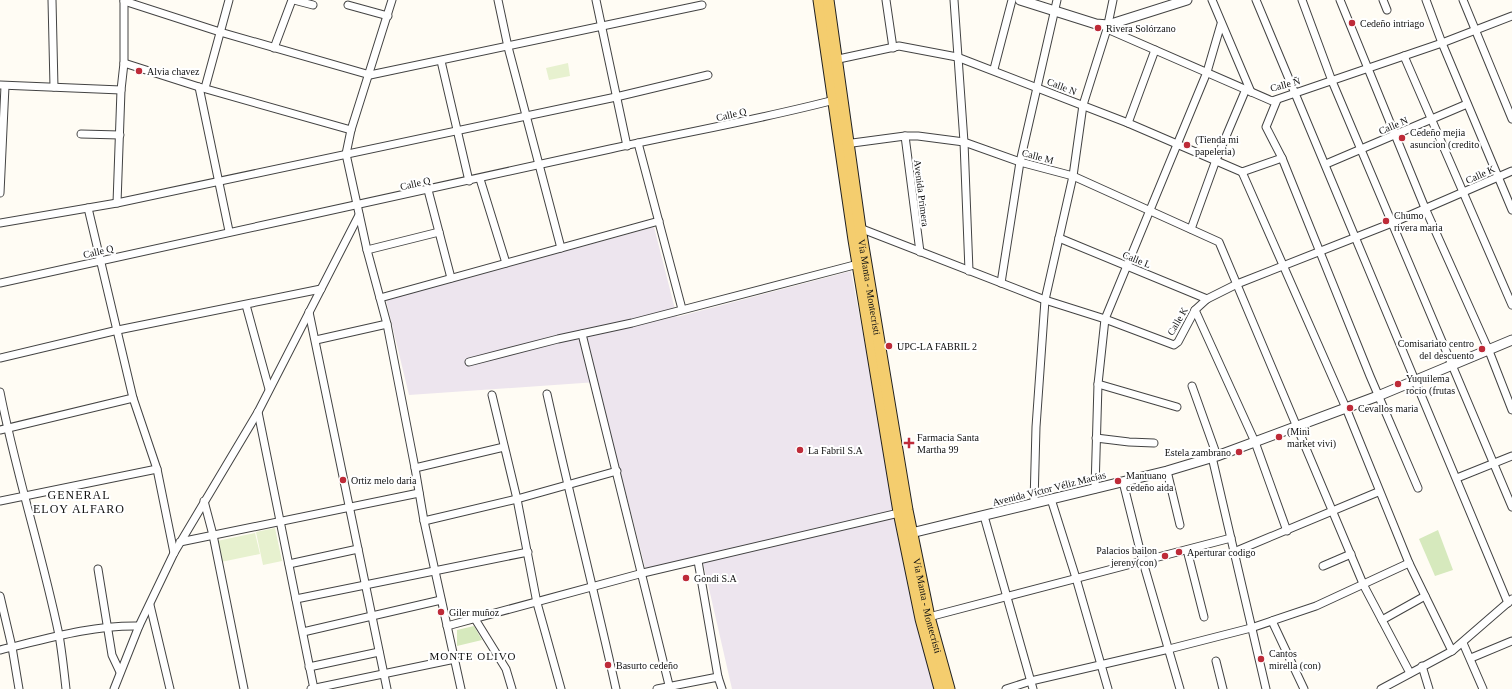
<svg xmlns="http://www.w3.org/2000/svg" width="1512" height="689" font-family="'Times New Roman',serif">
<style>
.industrial{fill:#ede5ee}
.green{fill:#d6e9bd}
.pitch{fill:#e7f1cf}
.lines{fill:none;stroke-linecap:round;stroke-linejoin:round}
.minor-casing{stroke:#434343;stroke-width:9}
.tertiary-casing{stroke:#434343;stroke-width:11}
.primary-casing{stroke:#212121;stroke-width:13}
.minor{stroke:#fff;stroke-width:7}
.tertiary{stroke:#fff;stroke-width:9}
.primary{stroke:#f4cd6e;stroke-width:11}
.poi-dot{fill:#be2b39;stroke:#fff;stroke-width:1.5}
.labels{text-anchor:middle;stroke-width:4;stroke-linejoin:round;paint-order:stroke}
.poi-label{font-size:10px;fill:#101010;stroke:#fff;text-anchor:start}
.street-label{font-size:10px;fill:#101010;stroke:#fff}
.neighbourhood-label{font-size:11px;letter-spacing:1px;fill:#101010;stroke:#fff}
.quarter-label{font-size:12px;letter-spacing:1px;fill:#101010;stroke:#fff}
</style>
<rect width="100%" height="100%" fill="#fffcf4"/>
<!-- industrial -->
<polygon class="industrial" points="654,227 677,317 851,271 898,519 937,689 732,689 702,558 646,571 597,382 409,395 386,300"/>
<!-- green -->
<g class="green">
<polygon points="1438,530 1453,570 1435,576 1419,539"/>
<polygon points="474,626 482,640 457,646 457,630"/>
</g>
<!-- pitch -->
<g class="pitch">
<polygon points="568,63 570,76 549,80 546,68"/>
<polygon points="275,528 282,561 263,565 256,532"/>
<polygon points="255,533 260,554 221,562 217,541"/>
</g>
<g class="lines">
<!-- minor casing -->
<g class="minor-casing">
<g id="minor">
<polyline points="52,0 54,87"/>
<polyline points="294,0 313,5"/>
<polyline points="392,0 351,130 346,154 367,250 387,324 415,468 424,521 461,689"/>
<polyline points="498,0 508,47 561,248"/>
<polyline points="596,0 627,146"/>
<polyline points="886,0 893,48"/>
<polyline points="954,0 964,142 969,271"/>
<polyline points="1212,0 1251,92"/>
<polyline points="1256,0 1508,603"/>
<polyline points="1302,0 1332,81 1512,507"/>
<polyline points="1340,0 1425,208 1489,351 1512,410"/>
<polyline points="1383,0 1387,10"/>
<polyline points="1426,0 1442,43 1512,210"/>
<polyline points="1463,0 1512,119"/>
<polyline points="124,1 220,32 370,75 702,5"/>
<polyline points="348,5 388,16"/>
<polyline points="1107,29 1272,101 1442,43 1512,16"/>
<polyline points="274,48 292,0"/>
<polyline points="1404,56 1512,305"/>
<polyline points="834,60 899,46 957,57 1128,123 1242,172 1282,158"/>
<polyline points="441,61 469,181"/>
<polyline points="124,63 199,87 351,130"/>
<polyline points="994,69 1012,0"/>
<polyline points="0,85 121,90"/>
<polyline points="199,87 229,231"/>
<polyline points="205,88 229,0"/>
<polyline points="1277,100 1266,127 1282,158 1370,376 1418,488"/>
<polyline points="1128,123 1155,50"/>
<polyline points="81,134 120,135"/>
<polyline points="905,136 920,252"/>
<polyline points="638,143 682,309"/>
<polyline points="845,144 905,136 918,136 964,142 1020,162 1073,176 1219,242 1364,586 1410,673"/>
<polyline points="1326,164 1467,104"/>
<polyline points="1242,172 1346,408 1409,563 1452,651"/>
<polyline points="480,179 506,263"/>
<polyline points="428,190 451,278"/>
<polyline points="0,193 5,86"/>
<polyline points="117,203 121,90 124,63 124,0"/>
<polyline points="88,208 133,398 157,469 174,553"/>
<polyline points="0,223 117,203 616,97 708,75"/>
<polyline points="857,227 1045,300 1105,319 1174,345 1178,342 1195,310 1207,299 1237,284 1392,223 1512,171"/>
<polyline points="1191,229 1216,160 1246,89"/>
<polyline points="1059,238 1207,299"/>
<polyline points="367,250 439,232"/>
<path d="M0,283C203,237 407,195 610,149C686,132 763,119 838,99"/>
<polyline points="1001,283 1020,162 1057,0"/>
<polyline points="380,298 659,221"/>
<polyline points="246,305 269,389"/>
<polyline points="1195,310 1255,442 1287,531"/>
<polyline points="309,312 387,689"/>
<polyline points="582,334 670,689"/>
<polyline points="316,340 387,324"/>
<polyline points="0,358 118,330 321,289"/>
<polyline points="469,362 558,339 632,323 862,263"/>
<polyline points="1098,384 1177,407"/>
<polyline points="1192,386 1217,456"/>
<path d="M0,392C16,474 42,553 59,635C62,652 64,671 66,689"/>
<path d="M547,394C569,493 594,590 616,689"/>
<polyline points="492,395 517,499 537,603 561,689"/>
<polyline points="258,412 314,689"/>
<polyline points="0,430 133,398"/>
<polyline points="1096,438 1129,442 1154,443"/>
<polyline points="1212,457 1266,689"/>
<polyline points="415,468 504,447"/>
<polyline points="1167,471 1180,525"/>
<polyline points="1457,478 1512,456"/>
<polyline points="1123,482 1143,562 1180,689"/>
<polyline points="1095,489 1098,384 1105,319 1207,72 1221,24"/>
<polyline points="1051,499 1076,578 1108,689"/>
<polyline points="0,501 157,469"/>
<polyline points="204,501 213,535 244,689"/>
<polyline points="1034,503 1036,427 1045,300 1073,176 1083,105 1107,29 1113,0"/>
<polyline points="984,516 1033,689"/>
<polyline points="424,521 517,499 617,471"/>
<polyline points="180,542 419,493"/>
<polyline points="1187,550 1204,617"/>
<polyline points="1234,552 1378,492"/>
<polyline points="698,561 718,677"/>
<polyline points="289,564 358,549"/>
<polyline points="1323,566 1351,554"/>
<polyline points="98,569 112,655 120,672"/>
<polyline points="0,596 12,647 19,689"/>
<polyline points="296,599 528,552"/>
<polyline points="150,605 170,689"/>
<polyline points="925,618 1231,538"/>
<polyline points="475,619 506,669 512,689"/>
<polyline points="1382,620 1425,596"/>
<polyline points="1272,621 1304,689"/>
<polyline points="447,626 643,573 903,512"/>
<polyline points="303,632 441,600"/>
<polyline points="1463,643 1483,689"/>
<path d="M0,650C46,639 92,625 139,626"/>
<polyline points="1471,658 1512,641"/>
<polyline points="1216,661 1223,689"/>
<polyline points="1422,666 1429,689"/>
<polyline points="309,667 379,652"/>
<polyline points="114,689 139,626 174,553 258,412 359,215"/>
<polyline points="311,689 455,659"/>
<polyline points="657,689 718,677 722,689"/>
<polyline points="1006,689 1031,681 1169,649 1251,628 1316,606 1409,563"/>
<polyline points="1381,689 1452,651 1512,599"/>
</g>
</g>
<!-- tertiary casing -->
<g class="tertiary-casing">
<g id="tertiary">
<polyline points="1020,0 1096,24 1108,25 1187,0"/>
<polyline points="907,534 1167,471 1217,456 1378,396 1512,340"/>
</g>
</g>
<!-- primary casing -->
<g class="primary-casing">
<g id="primary">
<polyline points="819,0 854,240 899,512 921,619 940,689"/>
<path id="s1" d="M828,0L860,228L907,510L929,617L949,689"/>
</g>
</g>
<!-- minor -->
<use href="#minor" class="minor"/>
<!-- tertiary -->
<use href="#tertiary" class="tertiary"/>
<!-- primary -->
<use href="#primary" class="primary"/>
</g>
<!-- markers -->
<g class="poi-dot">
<circle cx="1352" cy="23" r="4"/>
<circle cx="1098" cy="28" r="4"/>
<circle cx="139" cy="71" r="4"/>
<circle cx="1402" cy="138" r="4"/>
<circle cx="1187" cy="145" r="4"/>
<circle cx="1386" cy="221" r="4"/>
<circle cx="889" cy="346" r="4"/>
<circle cx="1482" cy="349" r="4"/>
<circle cx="1398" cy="384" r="4"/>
<circle cx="1350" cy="408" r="4"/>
<circle cx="1279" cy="437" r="4"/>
<path d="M907 437h4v4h4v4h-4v4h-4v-4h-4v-4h4z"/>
<circle cx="800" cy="450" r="4"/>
<circle cx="1239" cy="452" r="4"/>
<circle cx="343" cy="480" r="4"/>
<circle cx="1118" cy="481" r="4"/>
<circle cx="1179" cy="552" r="4"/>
<circle cx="1165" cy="556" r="4"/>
<circle cx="686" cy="578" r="4"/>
<circle cx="441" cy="612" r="4"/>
<circle cx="1261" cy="659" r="4"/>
<circle cx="608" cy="665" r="4"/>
</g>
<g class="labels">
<!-- poi labels -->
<g class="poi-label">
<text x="1360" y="27">Cedeño intriago</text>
<text x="1106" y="32">Rivera Solórzano</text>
<text x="147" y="75">Alvia chavez</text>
<text x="1410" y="136">Cedeño mejia<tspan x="1410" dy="12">asuncion (credito</tspan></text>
<text x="1195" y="143">(Tienda mi<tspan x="1195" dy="12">papeleria)</tspan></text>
<text x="1394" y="219">Chumo<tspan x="1394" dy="12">rivera maria</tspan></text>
<text x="1474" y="347" text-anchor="end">Comisariato centro<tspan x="1474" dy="12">del descuento</tspan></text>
<text x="897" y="350">UPC-LA FABRIL 2</text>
<text x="1406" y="382">Yuquilema<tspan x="1406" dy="12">rocio (frutas</tspan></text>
<text x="1358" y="412">Cevallos maria</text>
<text x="1287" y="435">(Mini<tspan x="1287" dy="12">market vivi)</tspan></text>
<text x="917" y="441">Farmacia Santa<tspan x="917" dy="12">Martha 99</tspan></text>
<text x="808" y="454">La Fabril S.A</text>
<text x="1231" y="456" text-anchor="end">Estela zambrano</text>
<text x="1126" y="479">Mantuano<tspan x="1126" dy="12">cedeño aida</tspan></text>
<text x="351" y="484">Ortiz melo daria</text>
<text x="1157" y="554" text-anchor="end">Palacios bailon<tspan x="1157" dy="12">jereny(con)</tspan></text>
<text x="1187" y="556">Aperturar codigo</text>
<text x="694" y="582">Gondi S.A</text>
<text x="449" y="616">Giler muñoz</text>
<text x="1269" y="657">Cantos<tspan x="1269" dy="12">mirella (con)</tspan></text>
<text x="616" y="669">Basurto cedeño</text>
</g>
<!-- street labels -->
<g class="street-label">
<text transform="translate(1285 84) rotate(-15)" y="4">Calle Ñ</text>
<text transform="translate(1062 86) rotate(21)" y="4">Calle N</text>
<text transform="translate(731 114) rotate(-13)" y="4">Calle Q</text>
<text transform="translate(1393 125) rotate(-23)" y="4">Calle N</text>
<text transform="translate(1038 156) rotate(15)" y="4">Calle M</text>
<text transform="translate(1480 174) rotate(-24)" y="4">Calle K</text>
<text transform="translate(415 183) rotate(-13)" y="4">Calle Q</text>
<text transform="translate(922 193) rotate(83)" y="4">Avenida Primera</text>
<text transform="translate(98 251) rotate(-13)" y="4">Calle Q</text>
<text transform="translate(1137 259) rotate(22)" y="4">Calle L</text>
<text dy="4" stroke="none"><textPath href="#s1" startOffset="290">Vía Manta - Montecristi</textPath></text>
<text transform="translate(1177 321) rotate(-60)" y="4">Calle K</text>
<text transform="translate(1049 488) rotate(-14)" y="4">Avenida Víctor Véliz Macías</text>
<text dy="4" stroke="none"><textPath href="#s1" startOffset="614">Vía Manta - Montecristi</textPath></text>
</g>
<!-- neighbourhood labels -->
<g class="neighbourhood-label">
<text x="473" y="660">MONTE OLIVO</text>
</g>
<!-- quarter labels -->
<g class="quarter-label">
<text x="79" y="499">GENERAL<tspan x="79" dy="14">ELOY ALFARO</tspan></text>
</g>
</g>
</svg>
